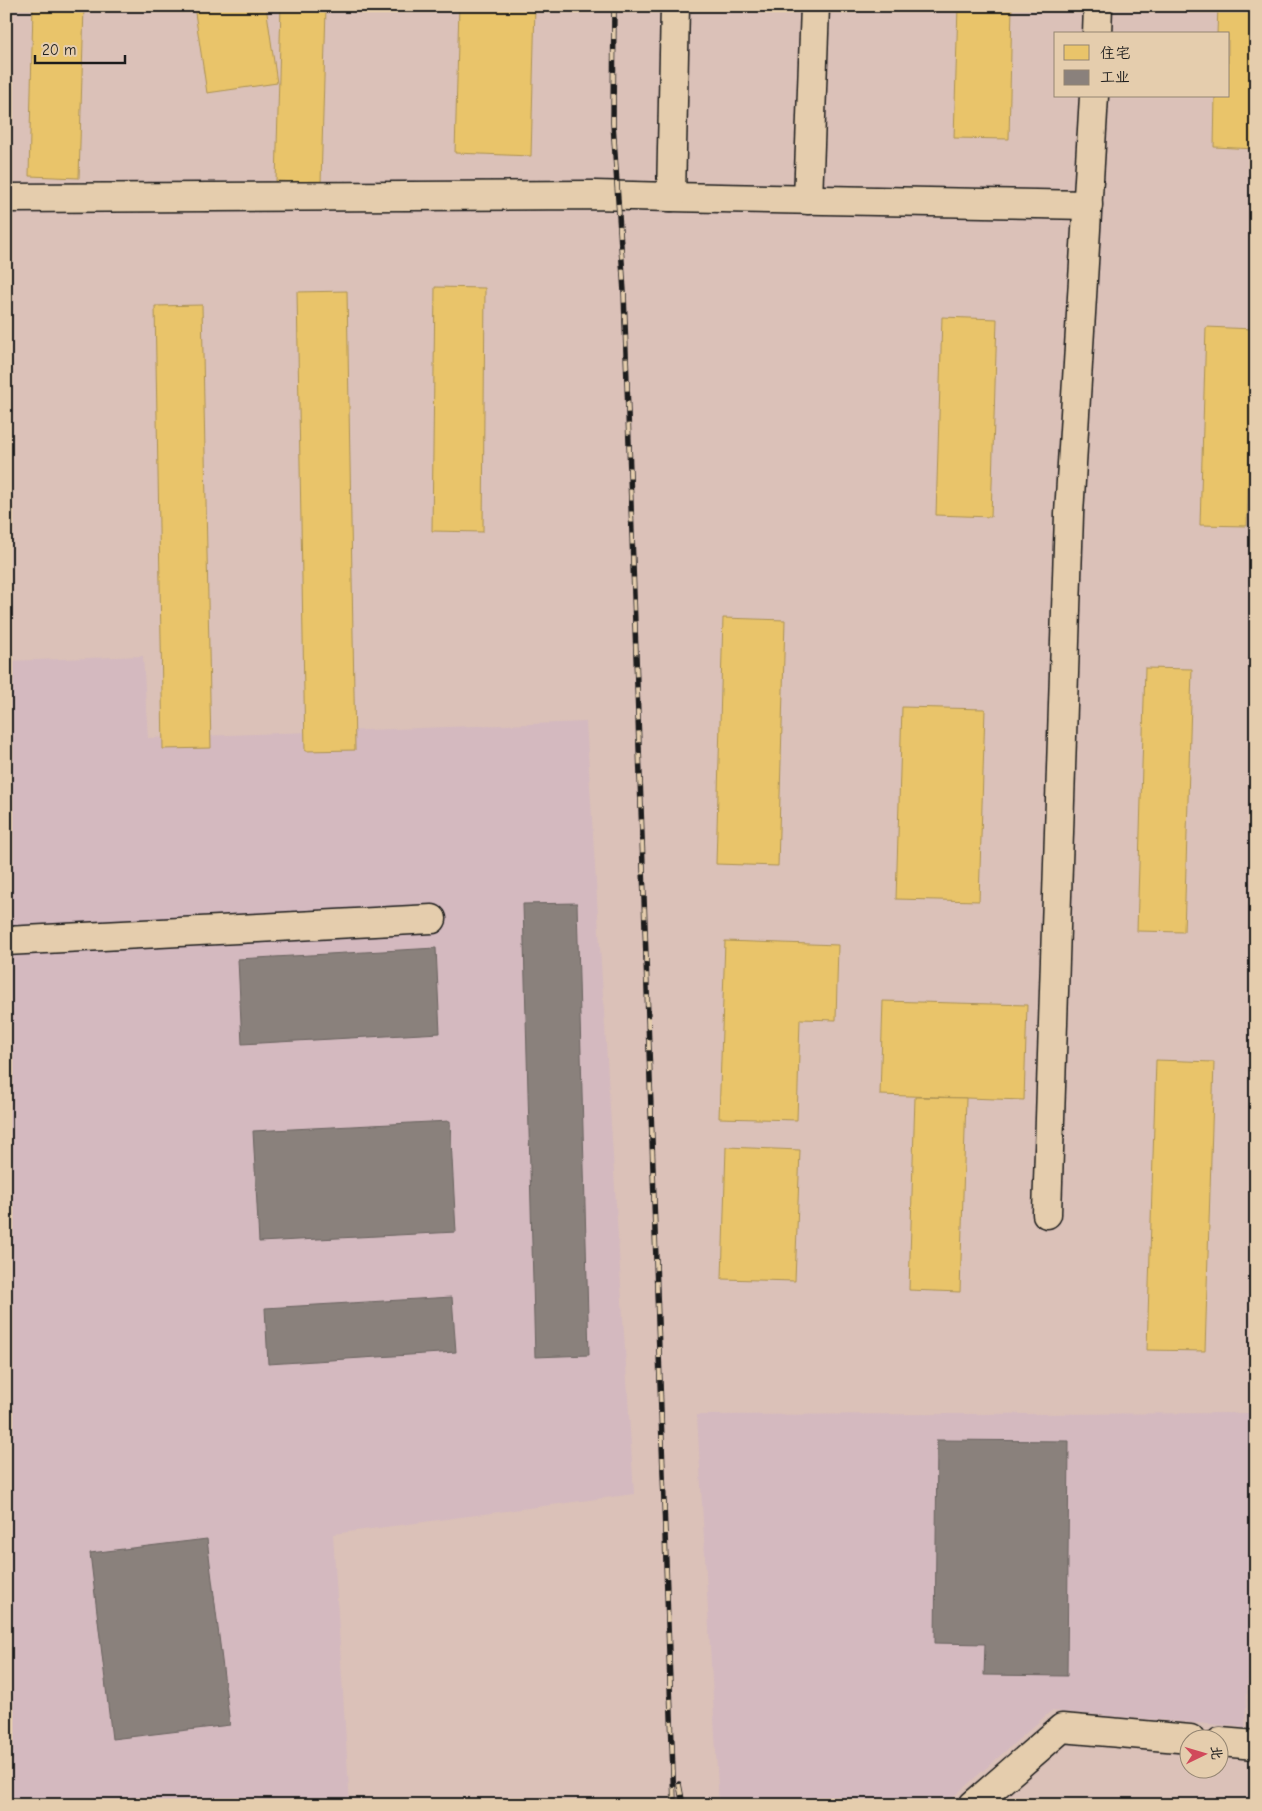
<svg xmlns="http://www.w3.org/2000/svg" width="1262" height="1811" font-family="'Comic Neue','LXGW WenKai TC',sans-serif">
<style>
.built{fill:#d4b9bf}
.homes{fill:#e9c46a;stroke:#ac9253}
.industry{fill:#8a817c;stroke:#69635f}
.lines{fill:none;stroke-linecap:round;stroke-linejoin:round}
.minor-casing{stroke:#1c1c1c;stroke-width:31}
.minor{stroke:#e5cdad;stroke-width:28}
.rail-casing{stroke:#1c1c1c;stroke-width:5.5}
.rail{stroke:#e5cdad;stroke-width:4;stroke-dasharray:11;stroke-linecap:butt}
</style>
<rect width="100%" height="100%" fill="#dbc1b8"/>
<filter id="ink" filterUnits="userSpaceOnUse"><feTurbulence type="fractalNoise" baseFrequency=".02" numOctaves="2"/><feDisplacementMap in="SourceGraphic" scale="10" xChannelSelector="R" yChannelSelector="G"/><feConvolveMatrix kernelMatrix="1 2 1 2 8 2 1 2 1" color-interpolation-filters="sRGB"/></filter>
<g filter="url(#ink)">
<!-- built -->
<g class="built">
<polygon points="143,656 148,738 586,722 634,1494 333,1534 350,1805 6,1805 6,661"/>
<polygon points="1256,1413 1256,1536 1245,1727 1051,1711 944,1805 719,1805 697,1415"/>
</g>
<!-- homes -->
<g class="homes">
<polygon points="33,6 84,6 79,178 29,176"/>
<polygon points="194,6 266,6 277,83 207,93"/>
<polygon points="459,6 535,6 531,156 455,153"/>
<polygon points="958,6 1012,6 1009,139 954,138"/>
<polygon points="1218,6 1256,6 1256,149 1214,147 1215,96 1228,96 1228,34 1217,34"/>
<polygon points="281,7 326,8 321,183 276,181"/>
<polygon points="435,287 485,288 483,532 432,531"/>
<polygon points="347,291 355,750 305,751 297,292"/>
<polygon points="202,305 211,748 163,749 155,306"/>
<polygon points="942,317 997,319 991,517 936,515"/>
<polygon points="1206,327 1253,329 1247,526 1200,525"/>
<polygon points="723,618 785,620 778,866 716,864"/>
<polygon points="1145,668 1192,669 1184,932 1137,931"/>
<polygon points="902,707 985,709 979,901 896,899"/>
<polygon points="725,941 838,945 836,1020 800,1019 797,1120 719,1118"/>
<polygon points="883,1001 1027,1005 1024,1100 880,1095"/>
<polygon points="1156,1060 1214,1062 1205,1351 1147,1350"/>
<polygon points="915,1097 966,1098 960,1292 909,1290"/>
<polygon points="726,1147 800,1150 795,1281 722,1279"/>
</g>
<!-- industry -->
<g class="industry">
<polygon points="577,903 589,1355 535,1357 523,904"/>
<polygon points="436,948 440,1033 242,1044 238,959"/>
<polygon points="450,1121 456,1232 259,1242 253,1131"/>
<polygon points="452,1297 456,1352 268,1364 265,1308"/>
<polygon points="937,1440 1069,1441 1067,1676 984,1675 985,1644 935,1643"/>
<polygon points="207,1539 230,1725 112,1739 90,1553"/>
</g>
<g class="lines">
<!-- minor casing -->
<g class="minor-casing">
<g id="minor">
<polyline points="1097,34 1098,6"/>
<polyline points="671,197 1088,205"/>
<polyline points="6,198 594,195 671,197 675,6"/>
<polyline points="808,200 815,6"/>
<polyline points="6,941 432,919"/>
<polyline points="1047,1214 1069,514 1094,96"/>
<polyline points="1220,1742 1256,1745"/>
<polyline points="973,1805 1062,1728 1190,1739"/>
</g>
</g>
<!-- minor -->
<use href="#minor" class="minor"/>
<!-- rail casing -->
<g class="rail-casing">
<g id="rail">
<polyline points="614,6 613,123 624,292 674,1805"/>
<polyline points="679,1784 683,1805"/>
</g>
</g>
<!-- rail -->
<use href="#rail" class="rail"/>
</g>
</g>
<!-- margin -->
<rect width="1262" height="1811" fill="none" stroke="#e5cdad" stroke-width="25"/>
<rect x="12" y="12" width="1237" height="1786" fill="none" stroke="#1c1c1c" stroke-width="2" filter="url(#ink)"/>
<!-- legend -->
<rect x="1054" y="32" width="175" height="65" fill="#e5cdad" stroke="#958673"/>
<rect x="1064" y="45" width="25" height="15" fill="#e9c46a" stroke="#958673"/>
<text x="1100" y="58" font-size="15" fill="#1c1c1c">住宅</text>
<rect x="1064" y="70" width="25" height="15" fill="#8a817c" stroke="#958673"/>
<text x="1100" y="82" font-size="15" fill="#1c1c1c">工业</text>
<!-- north arrow -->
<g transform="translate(1204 1754) rotate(85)"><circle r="24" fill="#e5cdad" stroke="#958673"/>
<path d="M0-4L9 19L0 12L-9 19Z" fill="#d1495b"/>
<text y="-8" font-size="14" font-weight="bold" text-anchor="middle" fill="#1c1c1c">北</text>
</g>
<!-- scale -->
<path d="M35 55v8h90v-8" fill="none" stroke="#1c1c1c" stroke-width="2.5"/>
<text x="42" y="55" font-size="15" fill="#1c1c1c" stroke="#e5cdad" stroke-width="4" paint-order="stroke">20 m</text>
</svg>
